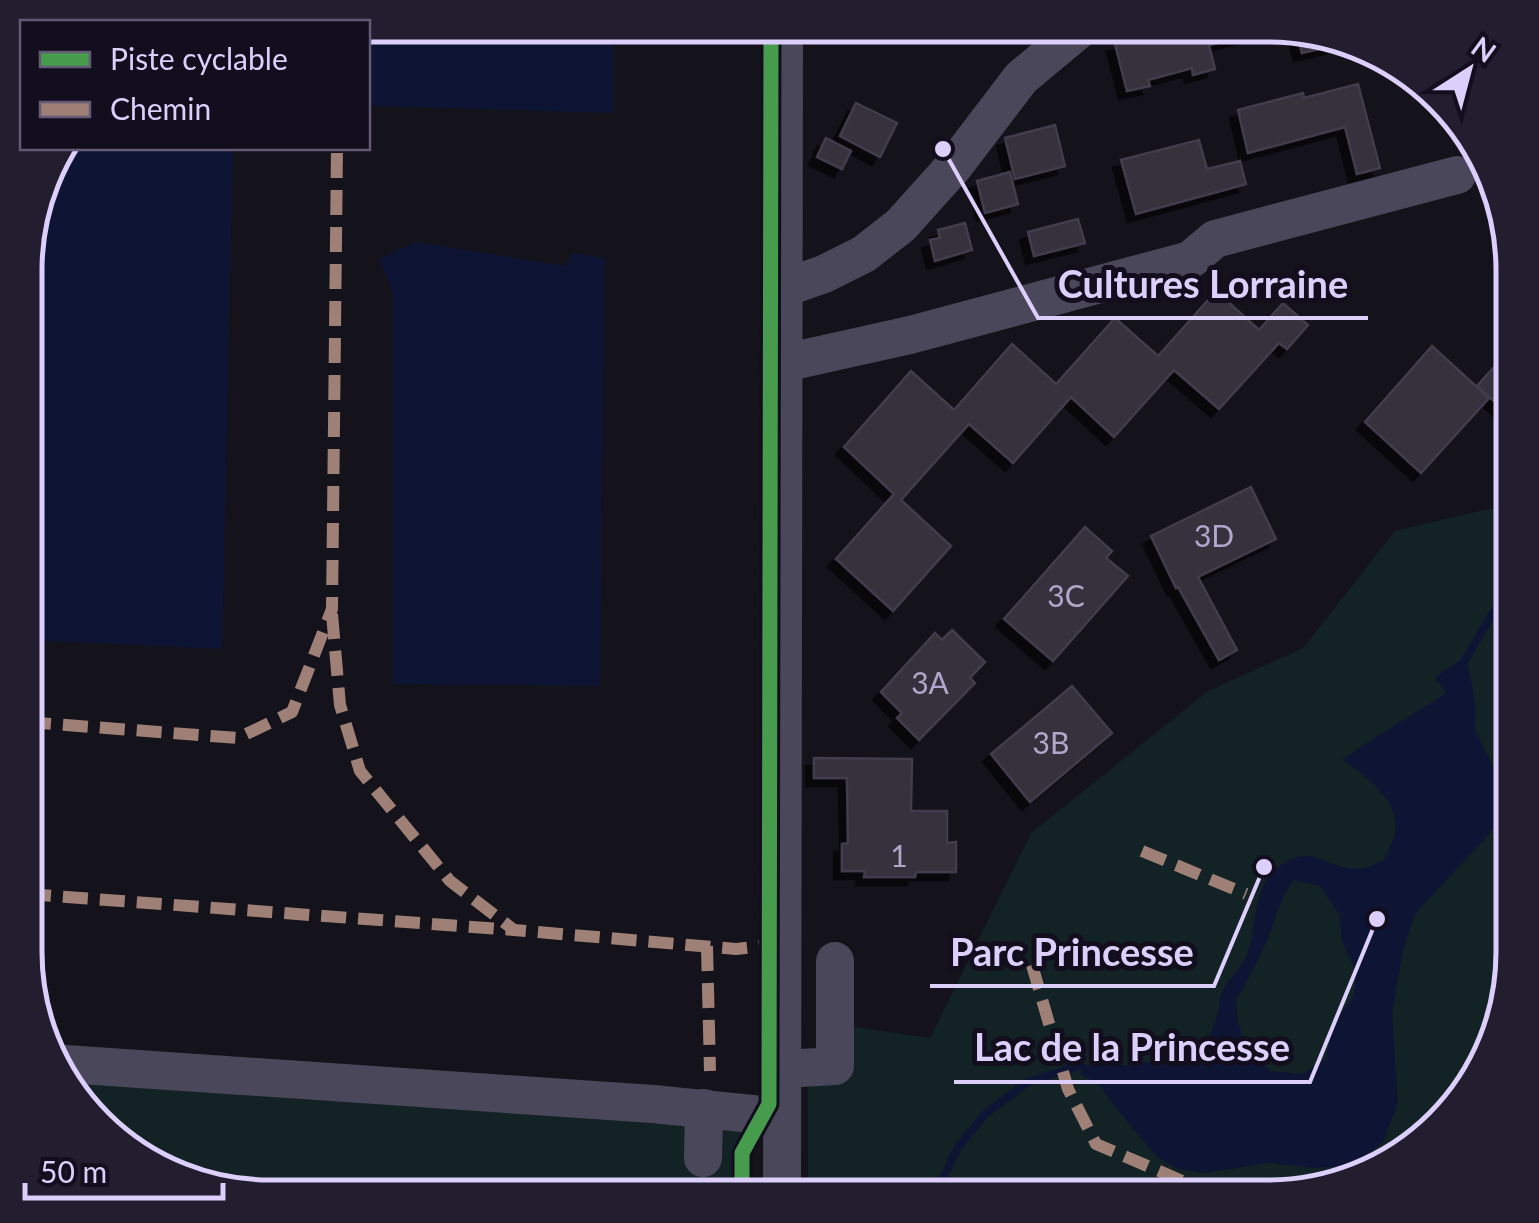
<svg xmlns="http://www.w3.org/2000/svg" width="1539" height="1223" font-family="Lato,sans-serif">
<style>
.green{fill:#122225}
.water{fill:#0e1534;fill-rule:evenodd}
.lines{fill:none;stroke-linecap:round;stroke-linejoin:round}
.stream{stroke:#0e1534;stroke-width:8}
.building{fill:#34303c;stroke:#423c4d;stroke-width:2.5;filter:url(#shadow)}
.minor{stroke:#4b475a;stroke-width:38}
.quiet{stroke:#9e8076;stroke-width:12;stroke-dasharray:25 12;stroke-linecap:butt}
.cycleway-casing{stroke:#130e1e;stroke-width:21}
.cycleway{stroke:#469c4c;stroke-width:15}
.labels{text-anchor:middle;stroke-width:10;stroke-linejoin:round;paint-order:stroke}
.number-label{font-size:30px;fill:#b2a7cb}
.rim{fill:none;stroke:#dccffb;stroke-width:5}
.leader{fill:none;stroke:#dccffb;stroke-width:4}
.callout-dot{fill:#dccffb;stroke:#130e1e;stroke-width:4}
.callout-label{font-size:38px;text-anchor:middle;font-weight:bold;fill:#dccffb;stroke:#130e1e;stroke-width:10;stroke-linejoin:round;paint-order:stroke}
</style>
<defs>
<filter id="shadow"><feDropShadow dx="-8" dy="8" stdDeviation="0" flood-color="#0009"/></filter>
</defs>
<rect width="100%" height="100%" fill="#14121a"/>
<!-- green -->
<g class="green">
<polygon points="1514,503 1514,611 1510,616 1494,625 1514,684 1513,970 1495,1047 1453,1115 1363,1179 1269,1198 1094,1198 1050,1194 1047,1198 808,1198 808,1080 849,1080 847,1026 930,1038 1031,833 1208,691 1303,648 1395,531"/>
<polygon points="51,1062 754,1099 751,1198 255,1197 176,1179 108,1137"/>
</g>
<!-- water -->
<g class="water">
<polygon points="614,33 614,113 370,106 369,36"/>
<polygon points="58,148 233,148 222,649 26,640 27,238"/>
<polygon points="416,242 566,266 573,253 605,258 600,686 393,684 393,293 379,259"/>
<path d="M1459,661L1468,664L1476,709L1475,729L1504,790L1505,812L1488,835L1415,914L1403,951L1392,1013L1398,1103L1383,1142L1354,1165L1314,1168L1269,1163L1204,1173L1178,1169L1157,1157L1112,1103L1099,1084L1081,1075V1065H1129L1162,1060L1161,1058C1193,1051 1209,1049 1217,1015C1219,1008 1219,999 1222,992C1226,981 1238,972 1244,961C1259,933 1250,890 1276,869C1315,838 1325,873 1363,868C1370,867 1378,862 1384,860C1387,852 1392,844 1394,837C1404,801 1365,777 1342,759L1446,693L1435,677ZM1293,880L1320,886L1339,914L1342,941L1356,972L1354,995L1332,1027L1326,1059L1303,1074L1270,1071L1247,1051L1238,1023L1236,999C1250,978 1260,956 1270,933C1278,912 1280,900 1293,880Z"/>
</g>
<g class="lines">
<!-- stream -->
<g class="stream">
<polyline points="1464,662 1492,614 1514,590"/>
<polyline points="937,1198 940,1184 958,1147 985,1114 1028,1082 1081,1065"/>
</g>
</g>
<!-- building -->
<g class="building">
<polygon points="1251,26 1253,34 1209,45 1215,69 1193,75 1192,68 1148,80 1150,86 1127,91 1115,44 1183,27"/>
<polygon points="1295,28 1311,32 1352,41 1302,53"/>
<polygon points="1358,84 1380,168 1357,174 1345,127 1248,153 1238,110 1303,93 1304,98"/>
<polygon points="856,103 897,123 880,157 840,136"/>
<polygon points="1055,125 1065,166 1015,179 1005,138"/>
<polygon points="826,138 851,151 842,169 817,157"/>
<polygon points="1199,140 1207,169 1240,161 1246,184 1136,214 1121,160"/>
<polygon points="1010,172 1018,204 985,213 977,181"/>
<polygon points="1078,219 1085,243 1034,256 1028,232"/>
<polygon points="965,223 972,250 935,261 930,240 940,238 938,230"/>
<polygon points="1216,291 1259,330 1283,303 1308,325 1287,349 1279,343 1219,409 1174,370 1114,437 1071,397 1013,463 969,424 901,500 951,546 893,611 836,559 894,494 844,447 911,371 954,410 1012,344 1056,384 1115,318 1158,356"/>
<polygon points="1514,345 1514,419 1477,386"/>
<polygon points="1432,346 1489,398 1421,473 1365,422"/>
<polygon points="1251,487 1276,539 1198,577 1237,650 1219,660 1178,587 1176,588 1151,536"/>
<polygon points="1085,527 1112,551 1106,558 1128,576 1053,661 1004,619"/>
<polygon points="952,630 985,662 970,678 975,683 919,740 897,718 902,713 881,692 935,633 942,640"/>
<polygon points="1072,686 1112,733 1030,802 991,754"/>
<polygon points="814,758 912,759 911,811 947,811 947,843 956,842 956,872 916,872 915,877 864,877 865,871 842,871 842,844 848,843 847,778 814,778"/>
</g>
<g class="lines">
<!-- minor -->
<g class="minor">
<polyline points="784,288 824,274 864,254 901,225 954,166 1021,78 1081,28"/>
<polyline points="784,363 910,335 1190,260 1215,239 1457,175"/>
<polyline points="51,1063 653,1104 782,1117"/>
<polyline points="783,1069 835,1066 835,961"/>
<polyline points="703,1158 704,1108"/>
<polyline points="782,1198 784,31"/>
</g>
<!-- quiet -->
<g class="quiet">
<polyline points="332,614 340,705 360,771 450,881 514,930 736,949 779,944"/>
<polyline points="26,722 238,738 292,712 332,609 337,148"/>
<polyline points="1142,851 1246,894"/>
<polyline points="26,894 514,930"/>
<polyline points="707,946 710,1071"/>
<polyline points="1032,965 1068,1089 1096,1144 1201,1189"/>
</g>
<!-- cycleway casing -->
<g class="cycleway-casing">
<polyline id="cycleway" points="742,1198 742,1153 769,1104 771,31"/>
</g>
<!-- cycleway -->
<use href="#cycleway" class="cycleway"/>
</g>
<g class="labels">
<!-- number labels -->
<g class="number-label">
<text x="1214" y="547">3D</text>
<text x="1066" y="607">3C</text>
<text x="930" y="694">3A</text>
<text x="1051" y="754">3B</text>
<text x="899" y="867">1</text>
</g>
</g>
<!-- crop -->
<path d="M0 0H1539V1223H0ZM270 42H1268A228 228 0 0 1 1496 270V952A228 228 0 0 1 1268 1180H270A228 228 0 0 1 42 952V270A228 228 0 0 1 270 42Z" fill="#231d30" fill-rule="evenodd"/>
<path class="rim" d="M270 42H1268A228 228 0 0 1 1496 270V952A228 228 0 0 1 1268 1180H270A228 228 0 0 1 42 952V270A228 228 0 0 1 270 42Z"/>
<!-- callouts -->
<path class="leader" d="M943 149L1038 318H1368M1264 867L1214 986H930M1377 919L1310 1082H954"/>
<g class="callout-dot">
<circle cx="943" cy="149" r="10"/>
<circle cx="1264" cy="867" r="10"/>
<circle cx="1377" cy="919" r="10"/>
</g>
<g class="callout-label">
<text x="1203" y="298">Cultures Lorraine</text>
<text x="1072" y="966">Parc Princesse</text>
<text x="1132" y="1061">Lac de la Princesse</text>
</g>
<!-- legend -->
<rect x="20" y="20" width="350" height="130" fill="#130e1e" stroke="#635b76" stroke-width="2.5"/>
<rect x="40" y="52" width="50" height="15" fill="#469c4c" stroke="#635b76" stroke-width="2.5"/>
<text x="110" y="70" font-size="30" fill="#dccffb">Piste cyclable</text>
<rect x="40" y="102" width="50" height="15" fill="#9e8076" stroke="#635b76" stroke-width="2.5"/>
<text x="110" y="120" font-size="30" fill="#dccffb">Chemin</text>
<!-- north arrow -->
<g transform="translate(1469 70) rotate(36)" stroke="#130e1e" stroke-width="8" paint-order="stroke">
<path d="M0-8L18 38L0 25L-18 38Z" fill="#dccffb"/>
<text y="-15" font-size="28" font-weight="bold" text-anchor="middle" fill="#dccffb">N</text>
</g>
<!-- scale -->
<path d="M25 1183v15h198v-15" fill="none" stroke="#dccffb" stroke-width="5"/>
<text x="40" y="1183" font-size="30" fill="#dccffb" stroke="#130e1e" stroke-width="8" paint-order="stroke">50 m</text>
</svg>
